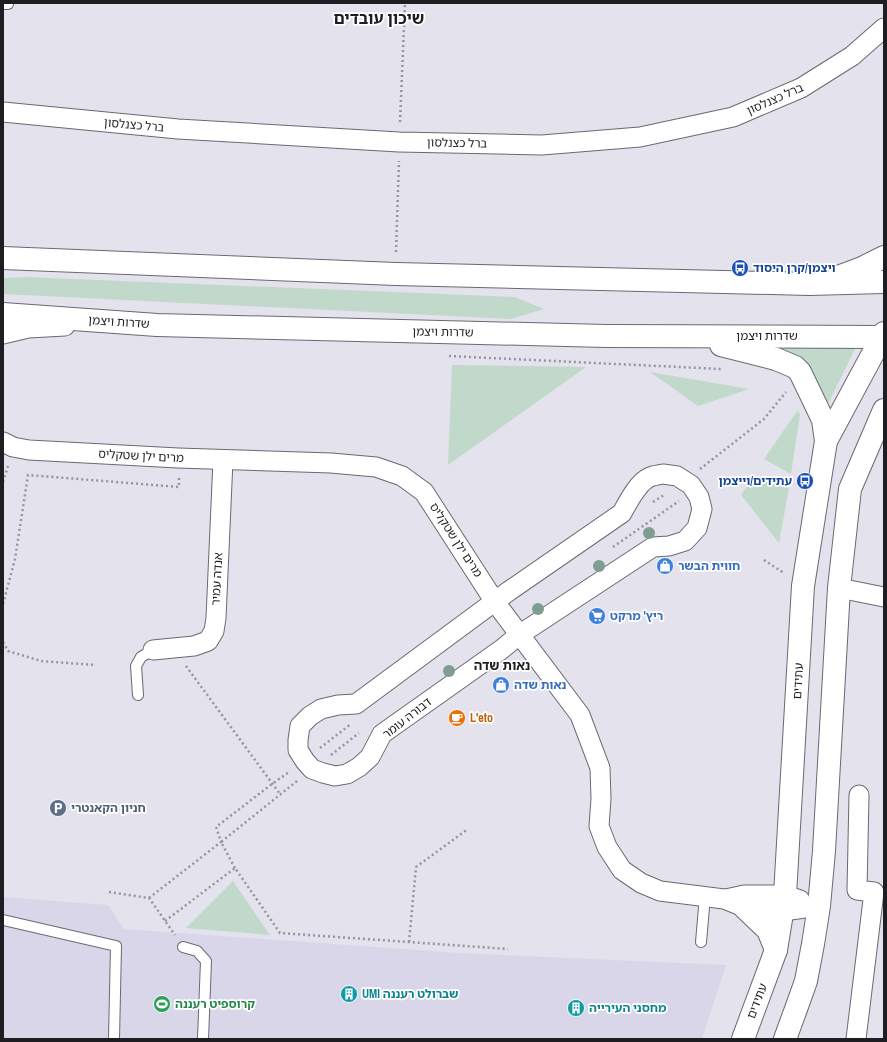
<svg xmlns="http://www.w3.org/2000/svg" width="887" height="1042" font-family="'Archivo Narrow','Noto Sans Hebrew',sans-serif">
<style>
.built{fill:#d9d6e9}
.green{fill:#c1d9ca}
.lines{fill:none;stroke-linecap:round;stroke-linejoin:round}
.lane-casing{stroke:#6a6973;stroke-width:12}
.street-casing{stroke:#6a6973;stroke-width:21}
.secondary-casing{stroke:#6a6973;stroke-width:24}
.path{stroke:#95949c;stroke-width:2.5;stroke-dasharray:2 3;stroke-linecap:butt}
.lane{stroke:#fff;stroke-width:10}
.street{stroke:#fff;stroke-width:19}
.secondary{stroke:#fff;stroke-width:22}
.tree{fill:#7f9d92}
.labels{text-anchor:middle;stroke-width:3.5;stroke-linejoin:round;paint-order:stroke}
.street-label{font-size:12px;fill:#1e1d21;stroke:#fff}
.transit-label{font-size:12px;font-weight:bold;fill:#164399;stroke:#fff;text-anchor:start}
.shop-label{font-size:12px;font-weight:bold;fill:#366cbe;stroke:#fff;text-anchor:start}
.food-label{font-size:12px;font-weight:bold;fill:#c56008;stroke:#fff;text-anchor:start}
.service-label{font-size:12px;font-weight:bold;fill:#4e5e75;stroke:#fff;text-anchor:start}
.culture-label{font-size:12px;font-weight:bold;fill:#0d838f;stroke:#fff;text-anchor:start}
.leisure-label{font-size:12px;font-weight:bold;fill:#27864d;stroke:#fff;text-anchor:start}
.neighbourhood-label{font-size:13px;font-weight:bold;fill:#1e1d21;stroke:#fff}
.district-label{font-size:16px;font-weight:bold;fill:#1e1d21;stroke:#fff}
</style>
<rect width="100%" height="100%" fill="#e4e2ed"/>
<!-- built -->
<polygon class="built" points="3,897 108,905 124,929 460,953 726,965 702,1039 3,1039"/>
<!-- green -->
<g class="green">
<polygon points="26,277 515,297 544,309 511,319 3,294 3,278"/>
<polygon points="746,341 856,347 828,404 799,365"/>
<polygon points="452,365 586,367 448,465"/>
<polygon points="650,372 749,389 698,406"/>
<polygon points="798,410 800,415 791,474 764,459"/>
<polygon points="753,477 789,488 779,543 741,495"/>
<polygon points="233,881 270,935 186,928"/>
</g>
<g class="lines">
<!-- lane casing -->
<g class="lane-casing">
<g id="lane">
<polyline points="3,4 8,4"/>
<polyline points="138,695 136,666 141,657 153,650"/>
<polyline points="3,920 116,946 114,1039"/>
<polyline points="701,942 705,896"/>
<polyline points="183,947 197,951 206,961 203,1039"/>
</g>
</g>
<!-- street casing -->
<g class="street-casing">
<g id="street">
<polyline points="3,112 178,129 399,142 542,145 640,137 733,117 801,88 852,56 884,28"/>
<polyline points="3,334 28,328 65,326"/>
<polyline points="3,442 13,447 29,450 178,458 331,463 376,467 402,476 424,492 495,602 580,715 600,768 601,799 599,826 607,847 622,870 641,883 660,891 724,899 744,907 783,911 819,906"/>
<path d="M663,474L677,476L691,485L699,497L702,509L697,528L685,541L669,546L653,547L519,635L502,649L382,734L370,757L359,767L347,774L335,776L323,773L312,769L305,761L298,750V740L300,726L310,716L321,709L338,705L356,704L509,591L622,513C628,502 638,482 650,477C654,475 659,475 663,474Z"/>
<polyline points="839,588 884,597"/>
<polyline points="153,650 194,646 208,641 214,631 216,618 223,460"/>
<polyline points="726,899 744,895 785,895 800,900"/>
<polyline points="856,1039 874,892 857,890 859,795"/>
</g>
</g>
<!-- secondary casing -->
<g class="secondary-casing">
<g id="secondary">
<polyline points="3,258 396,274 809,284 884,282"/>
<polyline points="838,277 862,268 884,257"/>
<polyline points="3,314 157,325 606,336 884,337"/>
<polyline points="721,345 776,359 795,367 800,372 813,399 823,420 826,441"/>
<polyline points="744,907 768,930 776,950"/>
<polyline points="743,1039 776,950 785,895 803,586 826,441 884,333"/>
<polyline points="785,1039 796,1009 806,981 813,944 819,906 824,851 839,588 850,489 884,410"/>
</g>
</g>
<!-- path -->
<g class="path">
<polyline points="400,122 405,3"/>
<polyline points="396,252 399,161"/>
<polyline points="449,356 721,369"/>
<polyline points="700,469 764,419 786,392"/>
<polyline points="3,482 8,466"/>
<polyline points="653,502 664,495"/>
<polyline points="613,547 679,501"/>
<polyline points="764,560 784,573"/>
<polyline points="3,604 15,559 28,475 179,487 179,478"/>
<polyline points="3,642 8,651 41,661 95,665"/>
<polyline points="186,666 280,794"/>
<polyline points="320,748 351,724"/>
<polyline points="331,755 359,733"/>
<polyline points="235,868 221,842 297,781"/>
<polyline points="109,892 149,898 175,935"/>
<polyline points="149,898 221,842 216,827 272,784 289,772"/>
<polyline points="165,921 235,868 280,933 508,949"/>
<polyline points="409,942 416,867 468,829"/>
</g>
<!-- lane -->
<use href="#lane" class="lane"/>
<!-- street -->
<use href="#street" class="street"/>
<!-- secondary -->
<use href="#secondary" class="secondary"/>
</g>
<!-- trees -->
<g class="tree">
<circle cx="649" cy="533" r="6"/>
<circle cx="599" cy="566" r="6"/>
<circle cx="538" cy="609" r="6"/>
<circle cx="449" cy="671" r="6"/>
</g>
<!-- icons -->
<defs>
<g id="bus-disc" transform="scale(0.9)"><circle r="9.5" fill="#1a4fb4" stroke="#fff"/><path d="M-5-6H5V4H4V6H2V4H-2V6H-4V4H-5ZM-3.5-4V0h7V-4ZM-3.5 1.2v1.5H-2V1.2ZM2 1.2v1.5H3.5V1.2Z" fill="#fff"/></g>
<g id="shop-disc" transform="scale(0.9)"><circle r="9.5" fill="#3f7fe0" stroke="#fff"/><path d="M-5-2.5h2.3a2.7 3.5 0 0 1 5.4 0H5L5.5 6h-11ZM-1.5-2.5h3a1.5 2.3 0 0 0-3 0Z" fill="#fff"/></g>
<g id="supermarket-disc" transform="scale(0.9)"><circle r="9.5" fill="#3f7fe0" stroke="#fff"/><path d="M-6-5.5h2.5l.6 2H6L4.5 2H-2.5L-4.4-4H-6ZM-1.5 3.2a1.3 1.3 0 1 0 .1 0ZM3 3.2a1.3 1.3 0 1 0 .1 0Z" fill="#fff"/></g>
<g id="cafe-disc" transform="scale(0.9)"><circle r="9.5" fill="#e8710a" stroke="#fff"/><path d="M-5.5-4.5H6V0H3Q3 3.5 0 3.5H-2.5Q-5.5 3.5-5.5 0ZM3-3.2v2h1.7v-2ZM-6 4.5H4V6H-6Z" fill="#fff"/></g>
<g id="parking-disc" transform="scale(0.9)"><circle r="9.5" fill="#5c6f8a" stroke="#fff"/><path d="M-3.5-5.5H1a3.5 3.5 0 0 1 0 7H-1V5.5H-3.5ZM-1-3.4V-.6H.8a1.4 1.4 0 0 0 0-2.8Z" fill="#fff"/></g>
<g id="building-disc" transform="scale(0.9)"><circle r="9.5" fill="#0f9aa8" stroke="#fff"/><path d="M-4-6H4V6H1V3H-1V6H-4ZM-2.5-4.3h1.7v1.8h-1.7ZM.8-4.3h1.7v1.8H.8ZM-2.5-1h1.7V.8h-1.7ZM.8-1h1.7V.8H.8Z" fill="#fff"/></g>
<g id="stadium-disc" transform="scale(0.9)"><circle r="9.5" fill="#2e9e5b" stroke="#fff"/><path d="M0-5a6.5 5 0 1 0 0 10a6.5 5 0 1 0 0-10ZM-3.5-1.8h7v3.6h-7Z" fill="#fff"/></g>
</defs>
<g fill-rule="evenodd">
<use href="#bus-disc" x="740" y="268"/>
<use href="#bus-disc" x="805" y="481"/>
<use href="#shop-disc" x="665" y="566"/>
<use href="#supermarket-disc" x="597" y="616"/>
<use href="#shop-disc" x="501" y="685"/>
<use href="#cafe-disc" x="457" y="718"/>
<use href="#parking-disc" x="58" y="808"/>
<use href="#building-disc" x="349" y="994"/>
<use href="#stadium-disc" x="162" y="1004"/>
<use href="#building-disc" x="576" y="1008"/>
</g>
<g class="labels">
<!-- street labels -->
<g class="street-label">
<text transform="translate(775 99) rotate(-24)" y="4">ברל כצנלסון</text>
<text transform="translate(134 125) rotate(5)" y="4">ברל כצנלסון</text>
<text transform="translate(457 143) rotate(1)" y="4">ברל כצנלסון</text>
<text transform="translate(119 322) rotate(4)" y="4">שדרות ויצמן</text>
<text transform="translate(443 332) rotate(1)" y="4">שדרות ויצמן</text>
<text x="767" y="340">שדרות ויצמן</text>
<text transform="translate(141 456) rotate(3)" y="4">מרים ילן שטקליס</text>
<text transform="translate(456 540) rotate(57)" y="4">מרים ילן שטקליס</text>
<text transform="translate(217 579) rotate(-87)" y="4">אנדה עמיר</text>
<text transform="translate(798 681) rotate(-87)" y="4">עתידים</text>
<text transform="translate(407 718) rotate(-38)" y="4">דבורה עומר</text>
<text transform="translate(757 1001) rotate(-69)" y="4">עתידים</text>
</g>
<!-- transit labels -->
<g class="transit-label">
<text x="753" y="272">ויצמן/קרן היסוד</text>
<text x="792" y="485" text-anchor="end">עתידים/וייצמן</text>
</g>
<!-- shop labels -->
<g class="shop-label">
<text x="678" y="570">חווית הבשר</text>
<text x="610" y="620">ריץ' מרקט</text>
<text x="514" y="689">נאות שדה</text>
</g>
<!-- food labels -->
<g class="food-label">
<text x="470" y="722">L'eto</text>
</g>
<!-- service labels -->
<g class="service-label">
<text x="71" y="812">חניון הקאנטרי</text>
</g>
<!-- culture labels -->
<g class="culture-label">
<text x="362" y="998">UMI שברולט רעננה</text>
<text x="589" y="1012">מחסני העירייה</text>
</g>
<!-- leisure labels -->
<g class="leisure-label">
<text x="175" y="1008">קרוספיט רעננה</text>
</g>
<!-- neighbourhood labels -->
<g class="neighbourhood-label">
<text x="502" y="670">נאות שדה</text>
</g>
<!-- district labels -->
<g class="district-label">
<text x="379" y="24">שיכון עובדים</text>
</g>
</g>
<!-- border -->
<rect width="887" height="1042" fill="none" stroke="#1e1d21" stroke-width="8"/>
</svg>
